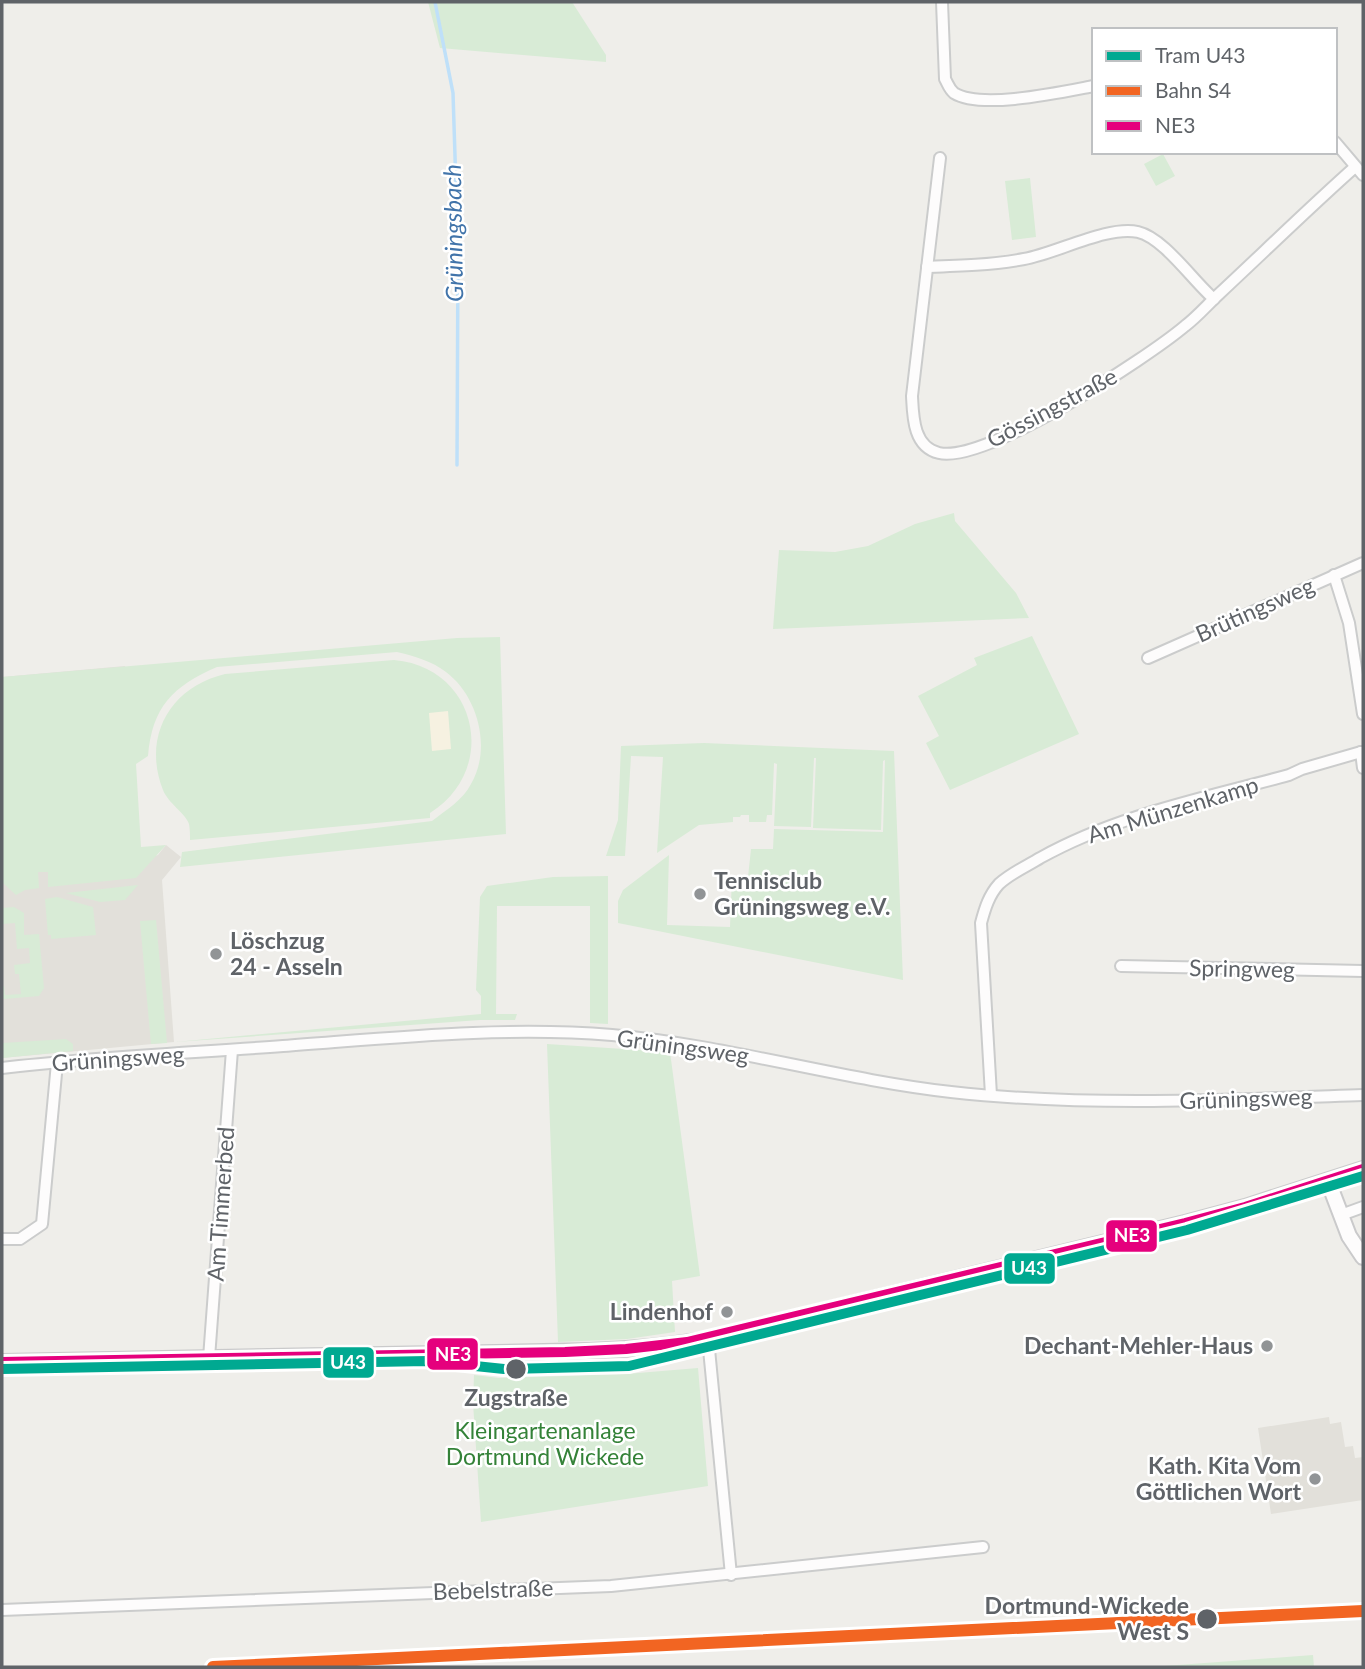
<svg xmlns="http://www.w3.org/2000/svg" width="1365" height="1669" font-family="Lato,sans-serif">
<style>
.education{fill:#e2e0da}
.green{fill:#d8ebd6}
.sand{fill:#f6f1e1}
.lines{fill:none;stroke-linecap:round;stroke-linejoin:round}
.stream{stroke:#bfe0f9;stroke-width:3.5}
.street-casing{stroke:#cbcccc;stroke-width:14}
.secondary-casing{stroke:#cacacb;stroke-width:18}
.street{stroke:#fdfcfc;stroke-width:10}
.secondary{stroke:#fdfcfc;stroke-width:14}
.bus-1-casing{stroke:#fff;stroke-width:16}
.bus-1{stroke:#e5007d;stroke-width:10}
.rail-1-casing{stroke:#fff;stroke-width:18}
.rail-1{stroke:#f26522;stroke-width:12}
.tram-1-casing{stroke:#fff;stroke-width:16}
.tram-1{stroke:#00a991;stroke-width:10}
.poi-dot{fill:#919496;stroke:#fff;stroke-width:2.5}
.stop-dot{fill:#5f6368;stroke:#fff;stroke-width:2.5}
.labels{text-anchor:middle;stroke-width:5;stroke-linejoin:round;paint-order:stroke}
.street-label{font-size:23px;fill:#5f6368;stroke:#fff}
.poi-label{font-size:23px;font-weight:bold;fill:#5f6368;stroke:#fff;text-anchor:end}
.stop-label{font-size:23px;font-weight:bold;fill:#5f6368;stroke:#fff}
.park-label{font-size:23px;fill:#348238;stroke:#fff}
.water-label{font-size:24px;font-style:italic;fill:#4174aa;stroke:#fff}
.line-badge{stroke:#fff;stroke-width:2.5}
.badge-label{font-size:19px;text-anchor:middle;font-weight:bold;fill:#fff}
</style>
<rect width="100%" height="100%" fill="#efeeea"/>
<!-- education -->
<g class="education">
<polygon points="125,666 140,861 158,855 166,845 181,857 162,880 174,1042 2,1058 2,677"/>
<polygon points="1329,1417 1330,1424 1341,1422 1345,1447 1353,1446 1355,1458 1363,1457 1363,1500 1271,1514 1258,1428"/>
</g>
<!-- green -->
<g class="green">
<polygon points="428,2 572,2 606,55 606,62 440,48"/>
<polygon points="1163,154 1175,176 1156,186 1144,164"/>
<polygon points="1030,178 1036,237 1012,240 1005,181"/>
<polygon points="954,513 955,521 1016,593 1029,618 773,629 779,550 835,552 868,546 915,524"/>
<polygon points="1032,636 1079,734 950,790 926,743 939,736 918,696 977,665 974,658"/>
<path d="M500,637L506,834L180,867L182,852L432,821C446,810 463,800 471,784C492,748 478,696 446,672C432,661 414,656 397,652L217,667C173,686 152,707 148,756L136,764L141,847L166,845L136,878L48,887V872H38L39,888L25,890L16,895L2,882V677L457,638Z"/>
<path d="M394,660C477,667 500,769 430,813V818L190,840C190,835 190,829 189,824C186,814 168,803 163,790C142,737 170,687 225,674Z"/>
<polygon points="704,743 894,751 903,980 618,923 618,901 623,890 669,855 667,925 730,927 732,877 748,877 751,849 773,849 774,829 883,832 885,760 883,761 881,830 813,828 816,758 814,758 811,827 774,826 777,764 774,763 772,815 767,815 766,822 749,822 749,815 741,815 740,817 733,817 733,822 699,825 657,853 663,757 631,756 625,856 606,856 618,820 621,746"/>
<polygon points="608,876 608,1024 590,1023 590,906 497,906 496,1014 517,1014 515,1020 480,1020 175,1042 481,1014 481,996 476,990 480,897 487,886 553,877"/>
<polygon points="138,885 125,900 100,902 66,893"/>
<polygon points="57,897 93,907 96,935 51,939 51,935 48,935 45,899"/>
<polygon points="14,907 24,913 24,935 39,934 44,988 39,996 4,999 2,998 2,986 4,986 5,995 21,994 19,974 15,974 14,965 30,963 29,948 17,949 15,923 2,924 2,908"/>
<polygon points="156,920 167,1043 151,1044 140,921"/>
<polygon points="66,1039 73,1044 73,1051 2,1058 2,1043"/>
<polygon points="547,1044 670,1052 700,1276 672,1281 675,1332 627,1339 558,1342"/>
<polygon points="698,1368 708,1486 481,1522 473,1403 474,1375 499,1378 626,1374"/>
<polygon points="1313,1655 1314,1667 1151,1667"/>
</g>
<!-- sand -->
<polygon class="sand" points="448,711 451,749 432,751 429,713"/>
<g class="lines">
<!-- stream -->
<polyline class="stream" points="435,2 453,93 458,251 457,465"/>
<!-- street casing -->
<g class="street-casing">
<g id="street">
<path d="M942,2L945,79C948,84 949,89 954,93C981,110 1062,92 1094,86"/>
<polyline points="1335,142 1363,175"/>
<path d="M940,158L912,396C913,416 913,447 939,453C985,464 1147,358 1185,326C1198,316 1208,304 1220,293C1265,251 1309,208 1355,167"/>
<path d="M927,267C959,266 992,265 1024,259C1055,254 1108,225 1138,232C1164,238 1193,281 1214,299"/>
<polyline points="1334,575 1349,623 1363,714"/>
<polyline points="1148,658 1363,563"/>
<polyline points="1361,752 1363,768"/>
<polyline points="1121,966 1363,971"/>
<path d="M2,1068C95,1057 189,1053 283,1046C392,1038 502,1026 612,1035C727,1045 837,1079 951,1092C1088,1107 1226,1100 1363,1095"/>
<path d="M991,1095L981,923C985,908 989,895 999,884C1011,873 1027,866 1040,858C1117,815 1205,798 1289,775L1302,769L1361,752"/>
<polyline points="1341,1215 1363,1207"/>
<polyline points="2,1239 20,1239 42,1224 57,1063"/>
<polyline points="708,1339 731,1575"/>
<polyline points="209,1358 232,1050"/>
<polyline points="2,1610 611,1586 983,1547"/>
</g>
</g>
<!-- secondary casing -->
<g class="secondary-casing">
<g id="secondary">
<polyline points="1328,1181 1349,1236 1363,1257"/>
<path d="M2,1362L544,1352C600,1351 653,1349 708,1339L1185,1223L1245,1207L1363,1169"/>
</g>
</g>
<!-- street -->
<use href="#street" class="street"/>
<!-- secondary -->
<use href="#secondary" class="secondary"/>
<!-- bus-1 casing -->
<g class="bus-1-casing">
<polyline id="bus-1" points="2,1362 565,1352 626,1349 687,1342 1185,1223 1245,1207 1363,1169"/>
</g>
<!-- bus-1 -->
<use href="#bus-1" class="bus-1"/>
<!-- rail-1 casing -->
<g class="rail-1-casing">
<polyline id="rail-1" points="213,1667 1363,1611"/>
</g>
<!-- rail-1 -->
<use href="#rail-1" class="rail-1"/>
<!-- tram-1 casing -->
<g class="tram-1-casing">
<polyline id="tram-1" points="2,1369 427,1361 504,1369 629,1366 1187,1230 1363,1176"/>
</g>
<!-- tram-1 -->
<use href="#tram-1" class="tram-1"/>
</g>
<!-- markers -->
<g class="poi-dot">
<circle cx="700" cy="894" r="7"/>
<circle cx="216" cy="954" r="7"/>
<circle cx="727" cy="1312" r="7"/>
<circle cx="1267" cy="1346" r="7"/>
<circle cx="1315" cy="1479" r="7"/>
</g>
<g class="stop-dot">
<circle cx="516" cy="1369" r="11"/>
<circle cx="1207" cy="1619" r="11"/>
</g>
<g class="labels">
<!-- street labels -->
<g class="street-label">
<text transform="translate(1052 408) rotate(-28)" y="8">Gössingstraße</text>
<text transform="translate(1255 610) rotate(-24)" y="8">Brütingsweg</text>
<text transform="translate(1173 810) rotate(-17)" y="8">Am Münzenkamp</text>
<text transform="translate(1242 969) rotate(1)" y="8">Springweg</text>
<text transform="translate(683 1047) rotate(8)" y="8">Grüningsweg</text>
<text transform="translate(118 1059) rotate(-4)" y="8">Grüningsweg</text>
<text transform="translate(1246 1099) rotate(-2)" y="8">Grüningsweg</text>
<text transform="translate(221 1204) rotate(-86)" y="8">Am Timmerbed</text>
<text transform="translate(493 1590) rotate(-2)" y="8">Bebelstraße</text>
</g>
<!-- poi labels -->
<g class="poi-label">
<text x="714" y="889" text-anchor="start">Tennisclub<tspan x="714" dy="26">Grüningsweg e.V.</tspan></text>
<text x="230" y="949" text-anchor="start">Löschzug<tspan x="230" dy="26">24 - Asseln</tspan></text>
<text x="713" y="1320">Lindenhof</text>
<text x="1253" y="1354">Dechant-Mehler-Haus</text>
<text x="1301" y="1474">Kath. Kita Vom<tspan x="1301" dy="26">Göttlichen Wort</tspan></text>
</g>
<!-- stop labels -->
<g class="stop-label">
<text x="516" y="1406">Zugstraße</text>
<text x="1189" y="1614" text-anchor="end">Dortmund-Wickede<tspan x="1189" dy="26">West S</tspan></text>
</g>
<!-- park labels -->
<g class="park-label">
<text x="545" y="1439">Kleingartenanlage<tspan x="545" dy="26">Dortmund Wickede</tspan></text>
</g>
<!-- water labels -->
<g class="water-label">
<text transform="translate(454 233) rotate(-91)" y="8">Grüningsbach</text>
</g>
</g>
<g class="line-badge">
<rect x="1105" y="1219" width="53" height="34" rx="7" fill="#e5007d"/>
<rect x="1003" y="1252" width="53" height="33" rx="7" fill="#00a991"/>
<rect x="426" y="1337" width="53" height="34" rx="7" fill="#e5007d"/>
<rect x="322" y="1346" width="53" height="33" rx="7" fill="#00a991"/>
</g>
<g class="badge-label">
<text x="1132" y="1242">NE3</text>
<text x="1029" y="1275">U43</text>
<text x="453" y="1361">NE3</text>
<text x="348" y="1369">U43</text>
</g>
<!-- border -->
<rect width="1365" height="1669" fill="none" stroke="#5f6368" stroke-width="7"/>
<!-- legend -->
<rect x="1092" y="28" width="245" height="126" fill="#ffffff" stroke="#bfc1c3" stroke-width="2"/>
<rect x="1106" y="51" width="35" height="10" fill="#00a991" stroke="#bfc1c3" stroke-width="2"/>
<text x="1155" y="63" font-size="21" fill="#5f6368">Tram U43</text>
<rect x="1106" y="86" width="35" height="10" fill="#f26522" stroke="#bfc1c3" stroke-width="2"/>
<text x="1155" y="98" font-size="21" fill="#5f6368">Bahn S4</text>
<rect x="1106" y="121" width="35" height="10" fill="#e5007d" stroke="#bfc1c3" stroke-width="2"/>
<text x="1155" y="133" font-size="21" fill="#5f6368">NE3</text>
</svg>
